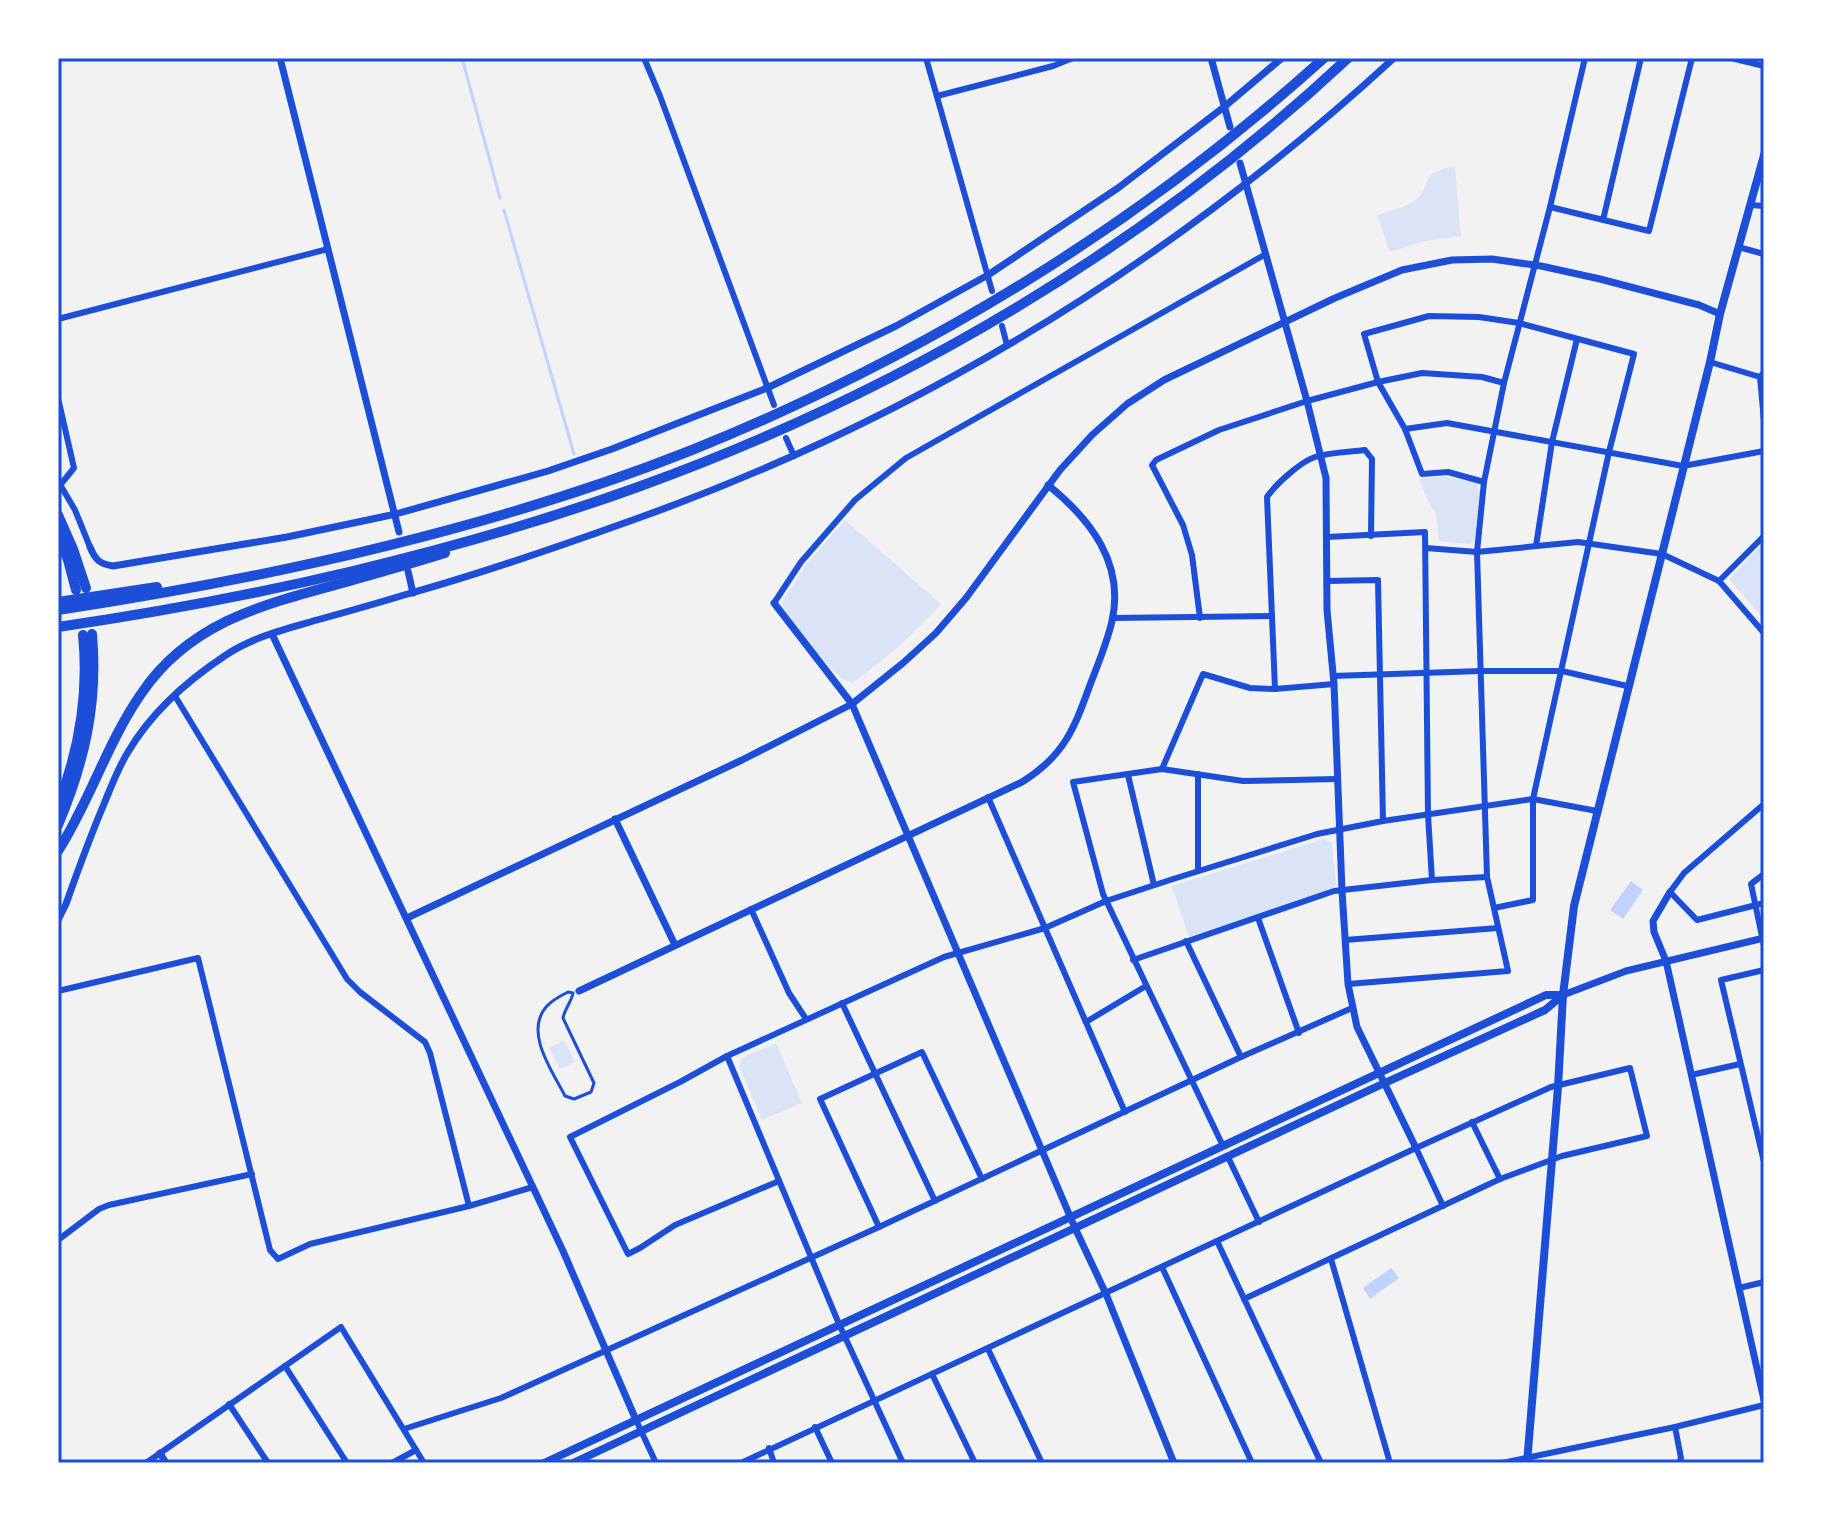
<svg xmlns="http://www.w3.org/2000/svg" width="1822" height="1521" font-family="'Open Sans',sans-serif">
<style>
.green{fill:#dbe4f7}
.water{fill:#bfd3fe}
.lines{fill:none;stroke-linecap:round;stroke-linejoin:round}
.stream{stroke:#bfd3fe;stroke-width:3}
.service{stroke:#1d4ed8;stroke-width:3}
.minor{stroke:#1d4ed8;stroke-width:6}
.tertiary{stroke:#1d4ed8;stroke-width:7}
.secondary{stroke:#1d4ed8;stroke-width:8}
.motorway{stroke:#1d4ed8;stroke-width:10}
.neatline{fill:none;stroke:#1d4ed8;stroke-width:3}
</style>
<rect width="100%" height="100%" fill="#f2f2f2"/>
<!-- green -->
<g class="green">
<path d="M1455,166L1461,236L1425,241L1390,252L1377,215C1389,211 1404,208 1414,201C1435,185 1416,173 1455,166Z"/>
<polygon points="1444,476 1475,483 1480,491 1475,541 1470,544 1439,541 1436,513 1428,501 1419,479"/>
<path d="M845,520L941,604C914,634 885,660 852,683C834,680 796,625 783,608L782,602L804,567Z"/>
<polygon points="1761,545 1764,548 1764,619 1729,579"/>
<polygon points="1324,839 1332,843 1336,885 1332,889 1190,940 1172,886"/>
<polygon points="564,1040 575,1062 560,1069 549,1048"/>
<polygon points="776,1043 802,1103 762,1120 739,1066 742,1058"/>
</g>
<!-- water -->
<g class="water">
<polygon points="1631,881 1643,890 1623,919 1610,910"/>
<polygon points="1391,1268 1399,1278 1370,1299 1363,1288"/>
</g>
<g class="lines">
<!-- stream -->
<g class="stream">
<polyline points="462,58 500,198"/>
<polyline points="504,210 574,454"/>
</g>
<!-- service -->
<path class="service" d="M568,992L573,993C571,1003 565,1008 563,1018L594,1083L591,1092L574,1099L565,1096C553,1072 524,1033 546,1007C552,1000 560,996 568,992Z"/>
<!-- minor -->
<g class="minor">
<polyline points="644,58 660,96 774,405"/>
<polyline points="926,58 992,291"/>
<polyline points="1731,58 1764,66"/>
<polyline points="937,96 1053,66 1073,58"/>
<polyline points="1751,205 1764,206"/>
<polyline points="1550,207 1649,231 1692,58"/>
<polyline points="1603,220 1641,58"/>
<polyline points="1738,247 1764,254"/>
<polyline points="58,319 328,249"/>
<polyline points="1002,326 1007,345"/>
<polyline points="1710,362 1760,377 1764,372"/>
<polyline points="1760,377 1764,421"/>
<polyline points="58,398 74,468 61,484"/>
<polyline points="1405,429 1447,423 1683,466 1764,451"/>
<polyline points="786,438 794,456"/>
<polyline points="58,481 75,510 90,547"/>
<polyline points="1327,537 1425,532 1428,815 1432,880"/>
<polyline points="1536,546 1552,442 1577,339"/>
<polyline points="1426,548 1477,552 1578,542 1662,554 1719,581 1764,633"/>
<polyline points="1327,581 1378,580 1383,821"/>
<polyline points="1719,581 1764,536"/>
<polyline points="774,603 801,562 855,500 906,458 1266,254"/>
<polyline points="1113,618 1272,616"/>
<polyline points="1200,618 1192,555 1183,525 1152,465 1156,460 1219,430 1307,401 1378,382 1405,429 1422,474 1448,472 1484,482"/>
<polyline points="1333,676 1481,671 1562,671 1627,686"/>
<path d="M1275,689L1267,497C1275,485 1300,462 1315,457C1331,452 1349,452 1365,450L1372,459L1371,536"/>
<polyline points="175,696 347,979 360,992 425,1042 430,1053 469,1206"/>
<polyline points="1162,769 1203,674 1250,688 1275,689 1334,684"/>
<polyline points="1128,775 1154,885"/>
<polyline points="988,797 1125,1112"/>
<polyline points="1764,804 1684,873 1670,892 1697,920 1764,903"/>
<polyline points="1198,871 1198,774"/>
<polyline points="1764,874 1751,884 1764,946"/>
<polyline points="1494,908 1533,900 1533,799 1609,452 1634,354 1519,323 1479,317 1429,316 1364,334 1378,382 1422,373 1482,377 1504,383"/>
<polyline points="751,909 789,993 806,1019"/>
<polyline points="1258,918 1299,1033"/>
<polyline points="1345,940 1498,928"/>
<polyline points="1186,941 1241,1057"/>
<polyline points="1133,960 1334,891 1432,880 1487,877"/>
<polyline points="1764,970 1721,980 1764,1162"/>
<polyline points="1348,984 1508,971 1487,877 1477,552 1484,482 1504,383 1550,207 1585,58"/>
<polyline points="58,991 198,958 270,1250 278,1259 310,1244 469,1206 533,1187"/>
<polyline points="842,1003 935,1201"/>
<polyline points="1086,1022 1146,986"/>
<polyline points="727,1056 839,1324 903,1463"/>
<polyline points="1691,1075 1740,1064"/>
<polyline points="1472,1122 1500,1179"/>
<polyline points="1223,1146 1103,894 1073,782 1162,769 1243,781 1337,779"/>
<polyline points="1416,1148 1443,1206"/>
<polyline points="1228,1157 1259,1222"/>
<polyline points="779,1181 675,1225 640,1248 628,1254 570,1137 680,1082 727,1056 944,957 1045,928 1106,901 1170,880 1317,834 1383,821 1533,799 1597,811"/>
<polyline points="879,1227 820,1099 922,1052 982,1179"/>
<polyline points="58,1240 99,1209 109,1205 252,1174"/>
<polyline points="1217,1241 1321,1463"/>
<polyline points="1331,1259 1390,1463"/>
<polyline points="1162,1267 1252,1463"/>
<polyline points="1739,1288 1764,1282"/>
<polyline points="988,1349 1042,1463"/>
<polyline points="285,1366 347,1463"/>
<polyline points="932,1374 975,1463"/>
<polyline points="229,1404 268,1463"/>
<polyline points="636,1420 656,1463"/>
<polyline points="815,1427 832,1463"/>
<polyline points="1675,1427 1681,1458 1679,1463"/>
<polyline points="404,1429 501,1398 879,1227 1241,1057 1352,1008"/>
<polyline points="769,1448 774,1463"/>
<polyline points="146,1463 341,1327 424,1463"/>
<polyline points="392,1463 416,1450"/>
<polyline points="741,1463 1416,1148 1551,1087 1630,1068 1647,1136 1562,1156 1500,1179 1244,1299"/>
<polyline points="1502,1463 1675,1427 1764,1405"/>
</g>
<!-- tertiary -->
<g class="tertiary">
<polyline points="280,58 399,532"/>
<polyline points="1211,58 1230,127"/>
<polyline points="1240,163 1307,401 1326,478 1327,610 1334,684 1342,891 1348,984 1357,1027 1416,1148"/>
<path d="M90,547C95,559 99,564 113,566L287,537L396,514L548,471L612,449L767,388L896,326L988,275L1118,188L1224,107L1282,58"/>
<polyline points="408,571 413,593"/>
<polyline points="774,603 852,704 1075,1228 1106,1294 1174,1463"/>
<polyline points="272,634 563,1251 636,1420"/>
<polyline points="615,819 675,945"/>
<polyline points="1670,892 1653,921 1654,932 1666,961 1764,1400"/>
<polyline points="407,918 742,760 852,704 903,663 936,633 966,598 1060,470 1092,435 1127,404 1164,380 1335,298 1402,270 1452,260 1492,259 1541,266 1600,279 1699,305 1720,314"/>
<path d="M58,920L66,904C78,870 90,837 104,804C111,787 118,768 128,752C151,713 188,680 226,655C253,637 286,629 317,620C346,612 375,604 404,595C480,574 555,548 630,521C915,420 1171,263 1394,58"/>
<path d="M579,991L1022,782C1064,756 1074,729 1090,685C1098,664 1107,643 1112,621C1125,563 1090,519 1048,485"/>
<polyline points="1563,995 1626,971 1764,938"/>
<polyline points="160,1453 166,1463"/>
</g>
<!-- secondary -->
<g class="secondary">
<polyline points="544,1463 1546,995 1563,995"/>
<polyline points="573,1463 1376,1087 1545,1010 1563,995"/>
<polyline points="1527,1463 1558,1087 1563,995 1574,906 1710,362 1720,314 1764,155"/>
</g>
<!-- motorway -->
<g class="motorway">
<polyline points="58,515 73,549 86,588"/>
<polyline points="58,534 68,560 76,590"/>
<polyline points="58,602 157,587"/>
<path d="M58,610C270,578 493,529 692,450C923,357 1139,225 1324,58"/>
<path d="M58,627C251,599 455,553 638,487C899,393 1145,248 1348,58"/>
<path d="M58,805C79,751 89,694 83,635"/>
<path d="M58,825C85,761 98,703 92,634"/>
<path d="M58,851C90,801 107,743 141,694C189,623 261,605 339,584C374,574 410,564 445,553"/>
</g>
</g>
<!-- border -->
<rect width="1822" height="1521" fill="none" stroke="#ffffff" stroke-width="120"/>
<rect x="60" y="60" width="1702" height="1401" class="neatline"/>
</svg>
